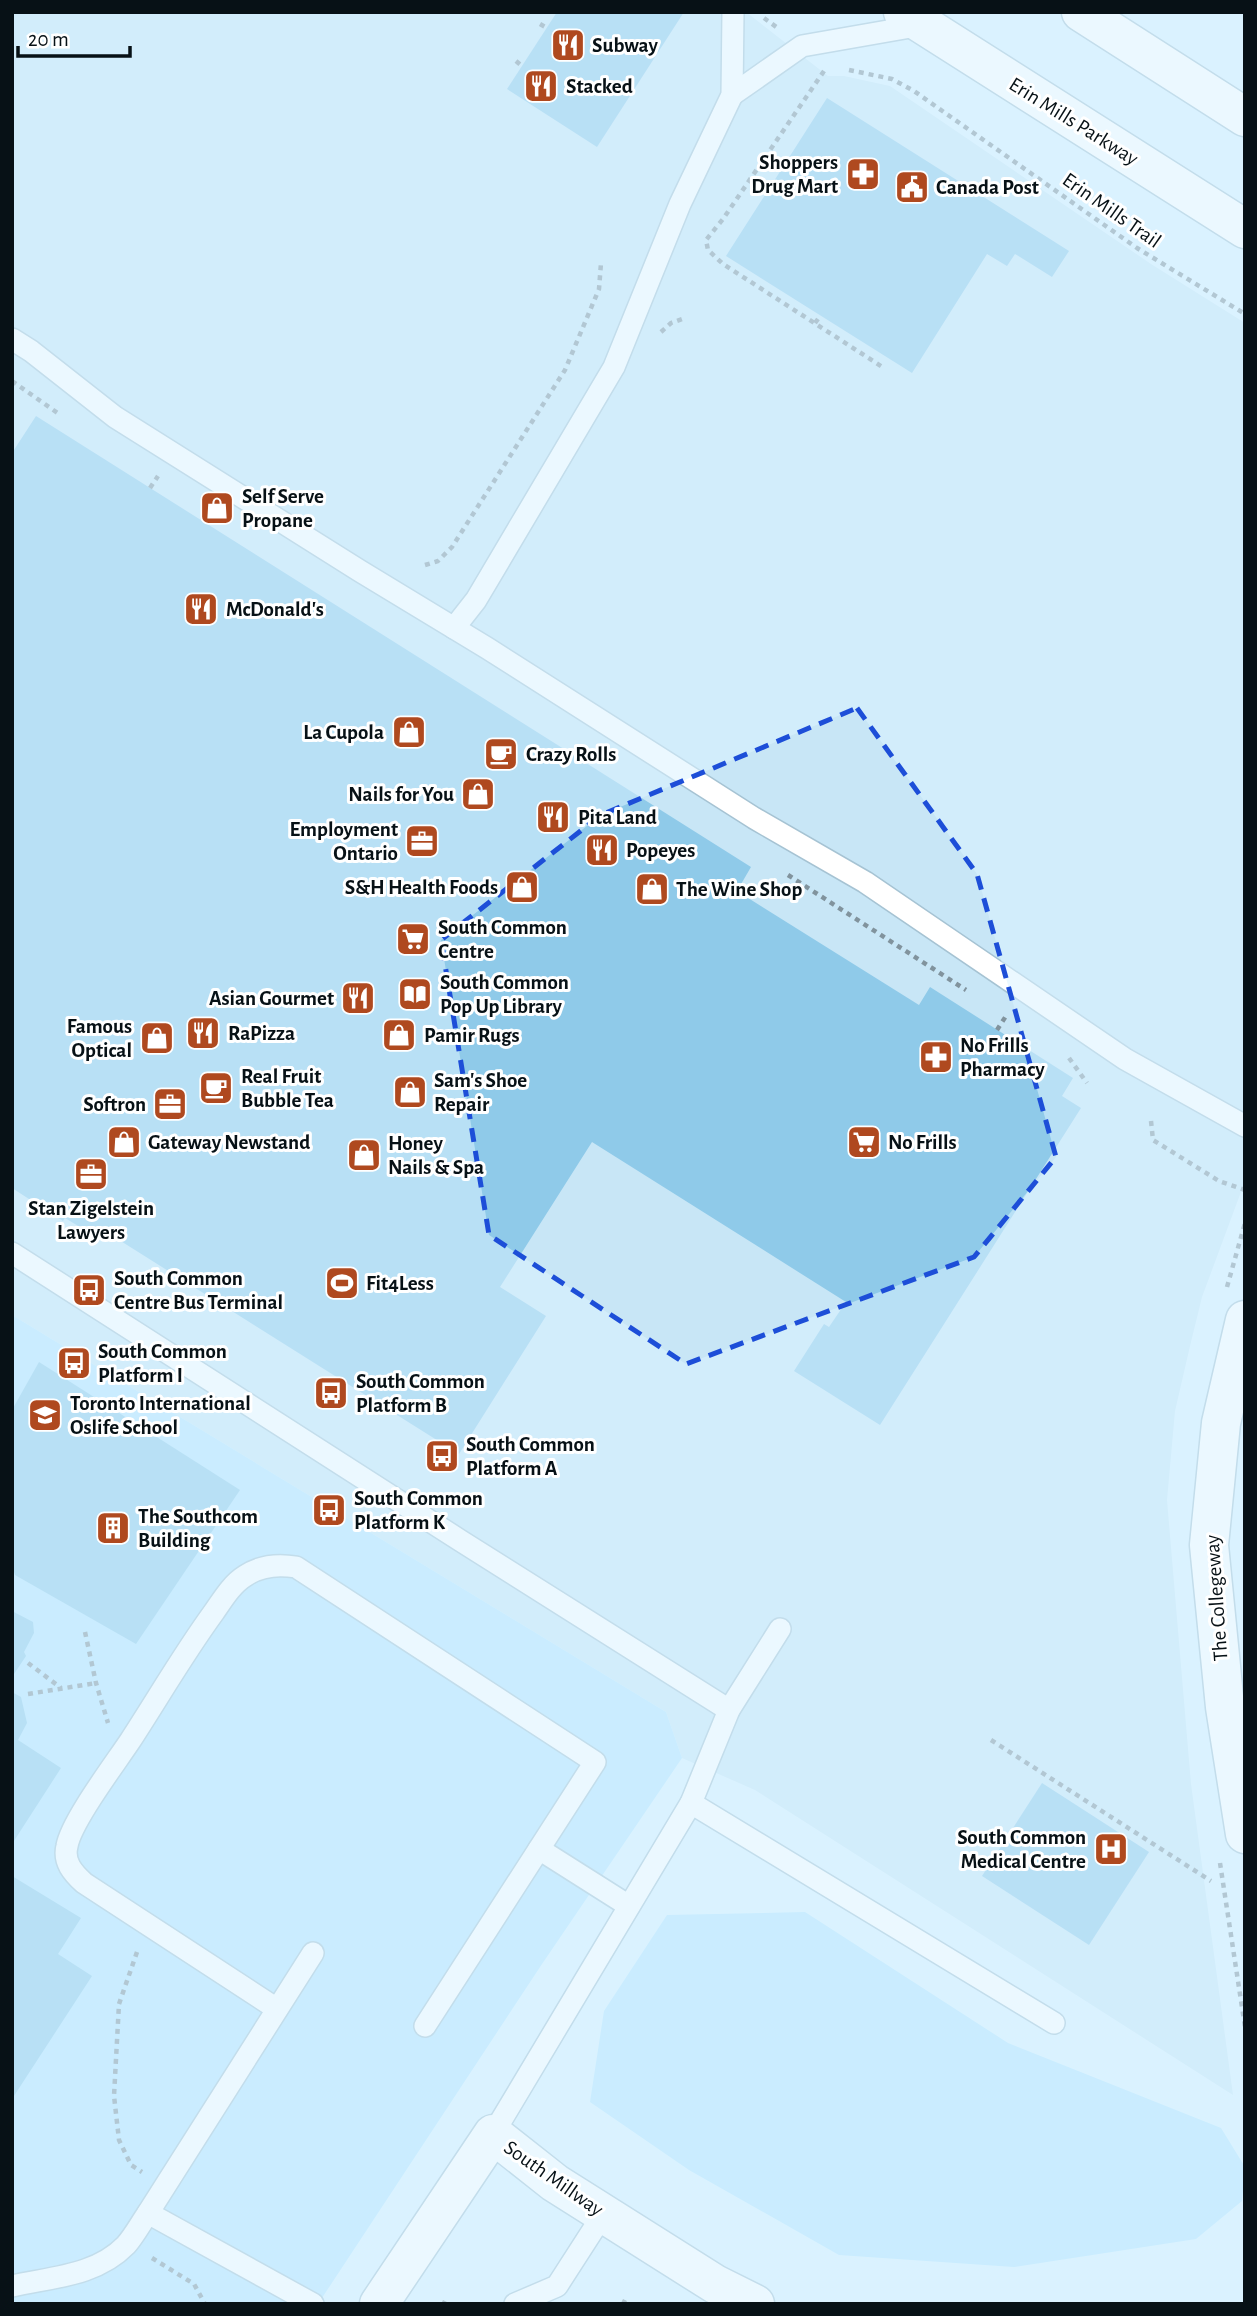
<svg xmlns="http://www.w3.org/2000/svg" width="1257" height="2316" font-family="'Alegreya Sans',sans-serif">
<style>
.built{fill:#c8e6f6}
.green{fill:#b5e5fe}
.building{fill:#8fcae9}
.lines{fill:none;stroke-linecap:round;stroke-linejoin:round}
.lane-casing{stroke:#a6c3d3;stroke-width:24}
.street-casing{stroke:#a6c3d3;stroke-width:41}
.secondary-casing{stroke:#a6c3d3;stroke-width:41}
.primary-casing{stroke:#a6c3d3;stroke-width:41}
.path{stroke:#81939d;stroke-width:4.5;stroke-dasharray:5 5;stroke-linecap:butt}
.lane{stroke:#fff;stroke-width:21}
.street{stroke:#fff;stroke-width:38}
.secondary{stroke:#fff;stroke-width:38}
.primary{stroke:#fff;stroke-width:38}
.marked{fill:none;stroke:#1d4ed8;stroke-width:5;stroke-dasharray:14 9;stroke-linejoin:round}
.labels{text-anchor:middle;stroke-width:6;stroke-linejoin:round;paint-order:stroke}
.poi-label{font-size:21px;font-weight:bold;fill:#071116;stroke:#fff;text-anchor:start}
.street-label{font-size:21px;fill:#071116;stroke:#fff}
</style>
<rect width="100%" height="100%" fill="#daf2ff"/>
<!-- built -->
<polygon class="built" points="12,12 746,12 828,76 844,76 890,86 1151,264 1245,323 1245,1181 1202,1297 1190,1346 1175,1411 1167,1500 1191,1784 1233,2095 755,1790 682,1758 666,1712 12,1315"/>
<!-- green -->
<g class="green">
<polygon points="12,1315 666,1712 682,1758 540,1967 318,2304 12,2304"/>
<polygon points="805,1912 1008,2043 1221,2128 1245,2167 1242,2201 1196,2239 1014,2267 839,2255 689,2170 590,2102 604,2011 667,1915"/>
</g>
<!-- building -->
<g class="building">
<polygon points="557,12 684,12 597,147 507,89"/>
<polygon points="827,98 1069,251 1052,277 1015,254 1007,266 987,254 912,373 726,256"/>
<polygon points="36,416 751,867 737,891 919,1005 930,987 1073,1078 1062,1096 1081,1108 880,1425 794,1371 824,1324 829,1327 846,1302 592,1142 500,1287 546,1316 459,1454 108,1233 103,1241 65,1218 63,1221 12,1188 12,453"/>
<polygon points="39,1362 240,1490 136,1644 15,1575 12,1566 12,1410"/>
<polygon points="12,1611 33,1622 34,1633 24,1652 26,1656 12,1677"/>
<polygon points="12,1692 21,1697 27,1723 18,1740 61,1768 12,1844"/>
<polygon points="1042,1783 1149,1852 1089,1945 982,1876"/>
<polygon points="12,1876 81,1918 58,1954 92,1976 12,2099"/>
</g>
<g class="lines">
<!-- lane casing -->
<g class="lane-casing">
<g id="lane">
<polyline points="732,95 802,46 922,25"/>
<polyline points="12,339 31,351 115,417 360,571 487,648 754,818 865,882 1125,1059 1245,1126"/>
<polyline points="454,628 476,600 614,367 680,204 732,95 733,12"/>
<polyline points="12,1253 461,1541 729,1710"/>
<polyline points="691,1803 1054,2023"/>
<polyline points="539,1849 629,1906"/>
<path d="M277,2009L84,1883C73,1873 63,1862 67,1846C71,1822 114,1765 130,1741C158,1698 184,1653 214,1612C223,1599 232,1584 245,1576C261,1565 278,1564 296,1567L595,1762L425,2026"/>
<polyline points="493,2134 691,1803 729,1710 780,1629"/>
<polyline points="148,2213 313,1953"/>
<path d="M12,2286C52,2277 96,2276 126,2245C134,2236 141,2223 148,2213L313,2304"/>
<polyline points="515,2304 557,2286 604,2213"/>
</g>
</g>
<!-- street casing -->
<g class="street-casing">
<polyline id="street" points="379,2304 493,2134 555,2183 715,2284 755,2304"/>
</g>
<!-- secondary casing -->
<g class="secondary-casing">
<polyline id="secondary" points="1245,1320 1221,1423 1209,1545 1225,1707 1245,1834"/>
</g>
<!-- primary casing -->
<g class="primary-casing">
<g id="primary">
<polyline points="903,12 1245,229"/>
<polyline points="1081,12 1245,117"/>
</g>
</g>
<!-- path -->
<g class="path">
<polyline points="764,18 779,29"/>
<polyline points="540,24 547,28"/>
<polyline points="516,61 522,66"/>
<polyline points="849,70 892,79 914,91 1137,248 1245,314"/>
<polyline points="824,71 723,219 706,240 708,250 723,264 884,368"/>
<polyline points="815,323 821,315"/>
<polyline points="661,332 671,323 682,319"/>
<polyline points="12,381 59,414"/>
<polyline points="150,488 158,476"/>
<polyline points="425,565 438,561 452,547 565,370 599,289 601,263"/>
<polyline points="788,875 966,990"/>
<polyline points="997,1030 1006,1016"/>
<polyline points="1069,1058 1087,1083"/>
<polyline points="1151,1121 1153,1140 1219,1181 1245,1190"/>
<polyline points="1227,1287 1245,1223"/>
<polyline points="85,1632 96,1683 108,1723"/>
<polyline points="28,1663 61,1688"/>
<polyline points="28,1694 96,1683"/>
<polyline points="991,1740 1211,1881"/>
<polyline points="1220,1863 1245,2027"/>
<polyline points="137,1952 119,2004 114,2096 119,2140 131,2165 142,2172"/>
<polyline points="152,2258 194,2284 205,2304"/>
<polyline points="442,2302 446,2304"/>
<polyline points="623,2304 625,2300"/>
</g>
<!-- lane -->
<use href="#lane" class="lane"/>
<!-- street -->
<use href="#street" class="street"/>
<!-- secondary -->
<use href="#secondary" class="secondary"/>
<!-- primary -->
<use href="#primary" class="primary"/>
</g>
<!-- marked area -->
<path d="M0 0H1257V2316H0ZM857,708L977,874L1056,1157L974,1257L686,1364L489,1235L441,940L601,815Z" fill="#daf2ff" fill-opacity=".55" fill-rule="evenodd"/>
<path class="marked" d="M857,708L977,874L1056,1157L974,1257L686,1364L489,1235L441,940L601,815Z"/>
<!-- icons -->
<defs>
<g id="restaurant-square" transform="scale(1.75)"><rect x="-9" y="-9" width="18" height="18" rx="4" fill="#af491f" stroke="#fff"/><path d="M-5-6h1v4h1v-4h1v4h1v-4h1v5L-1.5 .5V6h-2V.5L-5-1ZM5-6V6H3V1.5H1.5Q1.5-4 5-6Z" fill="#fff"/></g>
<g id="pharmacy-square" transform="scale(1.75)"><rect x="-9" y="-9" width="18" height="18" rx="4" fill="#af491f" stroke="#fff"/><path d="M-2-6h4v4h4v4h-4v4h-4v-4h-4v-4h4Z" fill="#fff"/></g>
<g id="civic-square" transform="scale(1.75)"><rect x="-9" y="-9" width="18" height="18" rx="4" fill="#af491f" stroke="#fff"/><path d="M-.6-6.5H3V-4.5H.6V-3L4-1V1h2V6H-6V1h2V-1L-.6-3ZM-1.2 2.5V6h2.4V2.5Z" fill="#fff"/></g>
<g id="shop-square" transform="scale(1.75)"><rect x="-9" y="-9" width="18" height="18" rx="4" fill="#af491f" stroke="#fff"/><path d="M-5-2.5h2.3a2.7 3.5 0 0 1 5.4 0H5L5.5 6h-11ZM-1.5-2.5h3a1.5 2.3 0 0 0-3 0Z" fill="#fff"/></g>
<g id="cafe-square" transform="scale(1.75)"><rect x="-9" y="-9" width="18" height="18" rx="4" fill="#af491f" stroke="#fff"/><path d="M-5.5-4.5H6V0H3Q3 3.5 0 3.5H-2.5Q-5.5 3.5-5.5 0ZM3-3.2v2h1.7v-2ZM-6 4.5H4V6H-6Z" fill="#fff"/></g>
<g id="office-square" transform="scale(1.75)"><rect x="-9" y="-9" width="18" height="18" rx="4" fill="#af491f" stroke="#fff"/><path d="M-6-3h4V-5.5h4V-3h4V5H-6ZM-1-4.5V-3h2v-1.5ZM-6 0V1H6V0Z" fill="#fff"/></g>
<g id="supermarket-square" transform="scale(1.75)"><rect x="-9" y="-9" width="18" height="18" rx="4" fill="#af491f" stroke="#fff"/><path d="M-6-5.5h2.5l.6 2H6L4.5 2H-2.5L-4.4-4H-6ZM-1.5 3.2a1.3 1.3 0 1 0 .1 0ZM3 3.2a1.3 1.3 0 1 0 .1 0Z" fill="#fff"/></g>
<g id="library-square" transform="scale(1.75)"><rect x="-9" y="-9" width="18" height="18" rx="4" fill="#af491f" stroke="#fff"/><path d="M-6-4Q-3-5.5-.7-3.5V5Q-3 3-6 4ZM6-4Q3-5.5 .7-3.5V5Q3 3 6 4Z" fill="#fff"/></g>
<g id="stadium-square" transform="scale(1.75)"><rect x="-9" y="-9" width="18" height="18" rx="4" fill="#af491f" stroke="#fff"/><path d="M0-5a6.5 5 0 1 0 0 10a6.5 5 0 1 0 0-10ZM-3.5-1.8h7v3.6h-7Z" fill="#fff"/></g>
<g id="bus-square" transform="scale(1.75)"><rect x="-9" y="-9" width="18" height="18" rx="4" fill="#af491f" stroke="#fff"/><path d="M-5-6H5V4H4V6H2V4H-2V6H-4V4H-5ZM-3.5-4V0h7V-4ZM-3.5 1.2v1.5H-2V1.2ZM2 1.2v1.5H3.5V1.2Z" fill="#fff"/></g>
<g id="school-square" transform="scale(1.75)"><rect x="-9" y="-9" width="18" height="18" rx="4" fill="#af491f" stroke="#fff"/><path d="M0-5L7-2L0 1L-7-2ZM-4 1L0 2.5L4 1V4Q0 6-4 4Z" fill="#fff"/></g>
<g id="building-square" transform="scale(1.75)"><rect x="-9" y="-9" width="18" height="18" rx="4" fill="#af491f" stroke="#fff"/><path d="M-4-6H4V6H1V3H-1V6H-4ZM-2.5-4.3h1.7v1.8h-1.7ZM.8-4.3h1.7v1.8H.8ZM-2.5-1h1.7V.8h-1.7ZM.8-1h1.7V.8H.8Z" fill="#fff"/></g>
<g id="hospital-square" transform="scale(1.75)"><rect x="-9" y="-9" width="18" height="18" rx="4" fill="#af491f" stroke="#fff"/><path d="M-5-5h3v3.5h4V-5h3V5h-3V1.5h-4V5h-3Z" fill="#fff"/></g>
</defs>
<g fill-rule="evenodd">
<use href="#restaurant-square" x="568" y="45"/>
<use href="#restaurant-square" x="541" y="86"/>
<use href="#pharmacy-square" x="863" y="174"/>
<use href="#civic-square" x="912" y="187"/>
<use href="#shop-square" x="217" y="508"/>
<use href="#restaurant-square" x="201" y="609"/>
<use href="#shop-square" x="409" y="732"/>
<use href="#cafe-square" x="501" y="754"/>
<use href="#shop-square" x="478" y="794"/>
<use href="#restaurant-square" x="553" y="817"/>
<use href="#office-square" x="422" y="841"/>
<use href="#restaurant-square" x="602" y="850"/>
<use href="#shop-square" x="522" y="887"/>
<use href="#shop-square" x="652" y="889"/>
<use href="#supermarket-square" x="413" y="939"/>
<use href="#library-square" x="415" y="994"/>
<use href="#restaurant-square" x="358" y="998"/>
<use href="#restaurant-square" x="203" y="1033"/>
<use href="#shop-square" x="399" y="1035"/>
<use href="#shop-square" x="157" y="1038"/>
<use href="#pharmacy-square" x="936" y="1057"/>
<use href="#cafe-square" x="216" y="1088"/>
<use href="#shop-square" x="410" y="1092"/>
<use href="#office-square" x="170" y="1104"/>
<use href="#shop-square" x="124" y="1142"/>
<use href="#supermarket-square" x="864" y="1142"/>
<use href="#shop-square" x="364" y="1155"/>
<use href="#office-square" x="91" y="1174"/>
<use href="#stadium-square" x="342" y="1283"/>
<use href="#bus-square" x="89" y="1290"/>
<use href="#bus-square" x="74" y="1363"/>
<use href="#bus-square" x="331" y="1393"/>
<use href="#school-square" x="45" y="1415"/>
<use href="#bus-square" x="442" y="1456"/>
<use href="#bus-square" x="329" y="1510"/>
<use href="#building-square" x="113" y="1528"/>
<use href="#hospital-square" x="1111" y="1849"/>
</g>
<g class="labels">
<!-- poi labels -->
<g class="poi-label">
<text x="592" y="52">Subway</text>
<text x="566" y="93">Stacked</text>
<text x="838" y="169" text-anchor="end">Shoppers<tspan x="838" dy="24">Drug Mart</tspan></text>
<text x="936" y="194">Canada Post</text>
<text x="242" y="503">Self Serve<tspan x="242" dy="24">Propane</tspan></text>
<text x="226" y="616">McDonald's</text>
<text x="384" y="739" text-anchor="end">La Cupola</text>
<text x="526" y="761">Crazy Rolls</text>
<text x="454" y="801" text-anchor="end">Nails for You</text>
<text x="578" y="824">Pita Land</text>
<text x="398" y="836" text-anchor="end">Employment<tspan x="398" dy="24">Ontario</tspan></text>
<text x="626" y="857">Popeyes</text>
<text x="498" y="894" text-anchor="end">S&amp;H Health Foods</text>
<text x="676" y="896">The Wine Shop</text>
<text x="438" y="934">South Common<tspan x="438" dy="24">Centre</tspan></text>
<text x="440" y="989">South Common<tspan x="440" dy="24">Pop Up Library</tspan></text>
<text x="334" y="1005" text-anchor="end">Asian Gourmet</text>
<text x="132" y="1033" text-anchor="end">Famous<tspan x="132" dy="24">Optical</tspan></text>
<text x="228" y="1040">RaPizza</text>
<text x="424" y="1042">Pamir Rugs</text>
<text x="960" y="1052">No Frills<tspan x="960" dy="24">Pharmacy</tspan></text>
<text x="241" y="1083">Real Fruit<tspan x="241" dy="24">Bubble Tea</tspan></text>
<text x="434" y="1087">Sam's Shoe<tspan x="434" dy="24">Repair</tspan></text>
<text x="146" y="1111" text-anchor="end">Softron</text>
<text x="148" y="1149">Gateway Newstand</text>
<text x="888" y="1149">No Frills</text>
<text x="388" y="1150">Honey<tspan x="388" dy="24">Nails &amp; Spa</tspan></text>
<text x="91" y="1215" text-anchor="middle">Stan Zigelstein<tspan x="91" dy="24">Lawyers</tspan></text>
<text x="114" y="1285">South Common<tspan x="114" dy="24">Centre Bus Terminal</tspan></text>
<text x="366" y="1290">Fit4Less</text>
<text x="98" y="1358">South Common<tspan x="98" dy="24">Platform I</tspan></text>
<text x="356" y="1388">South Common<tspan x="356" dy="24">Platform B</tspan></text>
<text x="70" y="1410">Toronto International<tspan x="70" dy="24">Oslife School</tspan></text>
<text x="466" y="1451">South Common<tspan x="466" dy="24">Platform A</tspan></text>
<text x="354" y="1505">South Common<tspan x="354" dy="24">Platform K</tspan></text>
<text x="138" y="1523">The Southcom<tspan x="138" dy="24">Building</tspan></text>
<text x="1086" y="1844" text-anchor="end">South Common<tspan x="1086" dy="24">Medical Centre</tspan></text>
</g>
<!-- street labels -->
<g class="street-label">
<text transform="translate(1074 121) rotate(32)" y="7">Erin Mills Parkway</text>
<text transform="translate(1112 210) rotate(35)" y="7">Erin Mills Trail</text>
<text transform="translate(1216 1598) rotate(-94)" y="7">The Collegeway</text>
<text transform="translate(554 2178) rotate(35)" y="7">South Millway</text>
</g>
</g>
<!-- border -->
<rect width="1257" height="2316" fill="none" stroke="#071116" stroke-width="28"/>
<!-- scale -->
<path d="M18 46v10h112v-10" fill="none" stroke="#071116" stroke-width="3.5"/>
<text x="28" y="46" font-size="21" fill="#071116" stroke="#ffffff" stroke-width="5" paint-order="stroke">20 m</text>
</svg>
